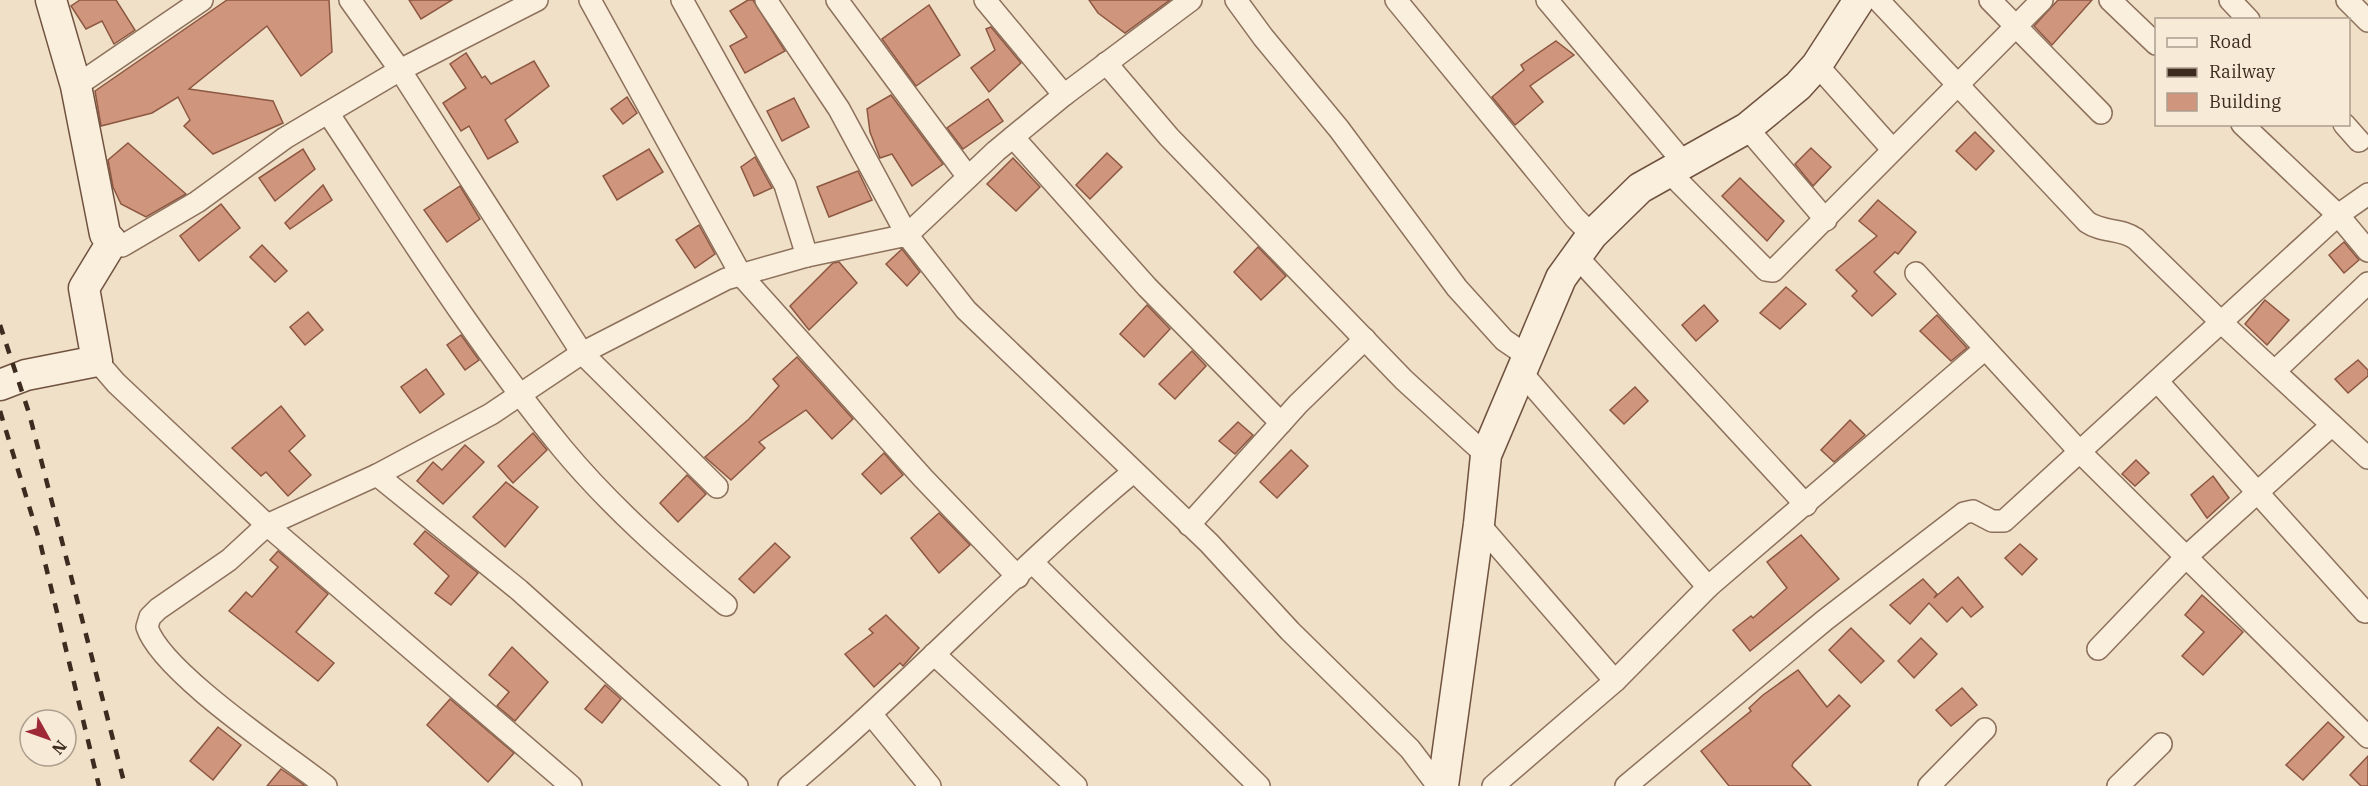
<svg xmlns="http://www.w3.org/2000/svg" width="2368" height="786" font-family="'IBM Plex Serif',serif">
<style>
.building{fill:#cf967d;stroke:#8d5741;stroke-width:1.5}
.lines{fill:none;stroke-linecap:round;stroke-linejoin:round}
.street-casing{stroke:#8d715c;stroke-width:24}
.secondary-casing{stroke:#6f523f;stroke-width:33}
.street{stroke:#faeedc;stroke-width:21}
.secondary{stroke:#faeedc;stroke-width:30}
.rail{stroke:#3d2b20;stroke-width:4.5;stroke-dasharray:10 10;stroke-linecap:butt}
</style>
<rect width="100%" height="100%" fill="#f0e0c8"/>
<!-- building -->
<g class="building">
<polygon points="80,0 116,0 135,30 114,44 102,21 86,29 71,6"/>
<polygon points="227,0 329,0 332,52 301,76 267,26 189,89 273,101 283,123 213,154 184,126 190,120 178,97 152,113 101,126 95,91"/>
<polygon points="409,0 452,0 421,19"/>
<polygon points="748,0 753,0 785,51 745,73 730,46 747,37 730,11"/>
<polygon points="1089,0 1170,0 1125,33 1098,13"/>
<polygon points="2058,0 2092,0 2052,45 2034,26"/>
<polygon points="929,5 960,55 916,86 882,39"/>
<polygon points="991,27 1021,63 989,92 971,68 995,50 986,29"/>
<polygon points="1556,41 1574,55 1530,86 1543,102 1515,125 1492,97 1524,70 1521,65"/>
<polygon points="466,53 482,78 485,76 491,84 534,61 549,86 505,120 518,142 488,159 469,126 461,131 443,103 466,88 450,64"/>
<polygon points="891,95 943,164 912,186 892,154 880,158 870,132 867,109"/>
<polygon points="627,97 637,113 623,124 611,109"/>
<polygon points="794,98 809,127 782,141 767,111"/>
<polygon points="988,99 1003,121 963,149 947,128"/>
<polygon points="1975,132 1994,151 1976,170 1956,151"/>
<polygon points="128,143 186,194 146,217 121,204 113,187 108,160"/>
<polygon points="1811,148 1831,167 1813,186 1795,164"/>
<polygon points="303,149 315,169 275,201 259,178"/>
<polygon points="649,149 663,172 617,200 603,176"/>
<polygon points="1107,153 1122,167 1090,199 1076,185"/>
<polygon points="755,157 772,188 754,196 741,167"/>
<polygon points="1013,158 1040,187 1016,211 987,184"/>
<polygon points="858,171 872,200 829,217 817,187"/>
<polygon points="1740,178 1784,221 1767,241 1722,196"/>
<polygon points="323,185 332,200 290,229 285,223"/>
<polygon points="460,186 480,219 447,242 424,210"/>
<polygon points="1878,200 1916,232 1898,254 1895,252 1874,272 1896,294 1872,316 1852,296 1857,291 1836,270 1877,236 1859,221"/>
<polygon points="221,204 240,228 199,261 180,236"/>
<polygon points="699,225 715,254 695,268 676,240"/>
<polygon points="2344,242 2359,260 2344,273 2329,255"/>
<polygon points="262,245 287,271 275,282 250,257"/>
<polygon points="1258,247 1286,276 1261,300 1234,272"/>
<polygon points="902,249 920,272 907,286 886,264"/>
<polygon points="839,262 857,283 809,330 790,306 833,263"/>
<polygon points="1786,287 1806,304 1780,329 1760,313"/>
<polygon points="2265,300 2289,320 2267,345 2245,324"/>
<polygon points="1147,305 1170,329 1144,357 1120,334"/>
<polygon points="1704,305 1718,321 1696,341 1682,325"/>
<polygon points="308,312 323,330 305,345 290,327"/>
<polygon points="1937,315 1967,348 1951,361 1920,331"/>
<polygon points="461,335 479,360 465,370 447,345"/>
<polygon points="1192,351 1206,366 1175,399 1159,384"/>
<polygon points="797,357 853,419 832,439 806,410 759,442 765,448 731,480 705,457 749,419 779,386 773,379"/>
<polygon points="2358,360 2368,370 2368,376 2348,393 2335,379"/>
<polygon points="426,369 444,394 420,413 401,387"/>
<polygon points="1635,387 1648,401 1624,424 1610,410"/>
<polygon points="281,406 305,436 289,451 311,475 288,496 266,472 261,476 232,448"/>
<polygon points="1850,420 1865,435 1834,462 1821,450"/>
<polygon points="1238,422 1253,435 1235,454 1219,441"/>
<polygon points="533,433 547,450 513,483 498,466"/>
<polygon points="465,445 484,462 443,504 417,481 433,462 442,470"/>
<polygon points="1291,450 1308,466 1277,498 1260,482"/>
<polygon points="884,453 903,475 881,494 862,474"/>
<polygon points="2136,460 2149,473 2135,486 2122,474"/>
<polygon points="687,475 706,494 678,522 660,503"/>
<polygon points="2213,476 2229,498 2207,518 2191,495"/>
<polygon points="506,482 538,507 505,547 473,517"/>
<polygon points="939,513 970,545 939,573 911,538"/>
<polygon points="425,531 478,573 451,605 435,593 449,576 414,544"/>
<polygon points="1801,535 1839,579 1750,651 1733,630 1751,616 1753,618 1787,588 1767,562"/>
<polygon points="775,543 790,557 754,593 739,579"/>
<polygon points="2020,544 2037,559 2022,575 2005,558"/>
<polygon points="278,551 328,594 296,632 334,663 318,681 229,611 246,592 252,597 278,567 270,560"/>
<polygon points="1958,577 1983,607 1971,617 1962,607 1947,622 1929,603 1910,624 1890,605 1923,579 1937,594 1934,598"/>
<polygon points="2202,595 2243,632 2203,675 2182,656 2204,632 2185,615"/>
<polygon points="886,615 919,648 903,666 900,663 874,687 845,654 873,633 869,629"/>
<polygon points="1851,628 1884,661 1861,683 1829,650"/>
<polygon points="1921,638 1937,654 1914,678 1898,661"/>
<polygon points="512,647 548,682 515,721 497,706 509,692 489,675"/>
<polygon points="1798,670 1827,707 1839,695 1850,706 1793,763 1792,766 1811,786 1729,786 1701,751 1751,711 1749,708 1763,695"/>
<polygon points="605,685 621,699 602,723 585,709"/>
<polygon points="1962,688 1977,705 1951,726 1936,710"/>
<polygon points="450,699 514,753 488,782 427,725"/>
<polygon points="2328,722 2344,737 2303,780 2286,765"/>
<polygon points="218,727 241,745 213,780 190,761"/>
<polygon points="2368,756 2368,786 2361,786 2350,775"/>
<polygon points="281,769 300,782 305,786 267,786"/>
</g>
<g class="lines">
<!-- street casing -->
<g class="street-casing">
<g id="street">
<polyline points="350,0 400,70 582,353 717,487"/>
<polyline points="590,0 741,275 923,478 1018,577"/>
<polyline points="682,0 785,185 807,256"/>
<polyline points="766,0 839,109 907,235 996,151 1064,95"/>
<polyline points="837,0 968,177"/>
<polyline points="985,0 1064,95 1191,0"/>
<polyline points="1236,0 1263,37 1339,129 1457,288 1504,340 1526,355"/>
<polyline points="1396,0 1575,218 1592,235"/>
<polyline points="1547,0 1684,163"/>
<path d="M1878,0L2087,222C2103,233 2121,228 2136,239L2222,323L2368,458"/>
<polyline points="1990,0 2101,113"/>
<polyline points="2110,0 2156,44"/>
<polyline points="2230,0 2249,20"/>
<polyline points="2347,0 2368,21"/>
<polyline points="1106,63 1169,137 1404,380 1486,455"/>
<polyline points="1817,65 1892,149"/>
<polyline points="76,86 202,0"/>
<path d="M328,113C403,226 476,343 562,448C610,506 668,557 726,605"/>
<polyline points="2242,124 2338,215 2368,251"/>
<polyline points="2344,124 2359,141"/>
<polyline points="1747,128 1826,220"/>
<polyline points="1013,137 1147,287 1281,423"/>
<polyline points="1669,172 1766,270 1773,271 2042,0"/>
<polyline points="112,242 122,246 197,202 285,138 400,70 537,0"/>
<polyline points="1577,257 1806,505"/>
<polyline points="1916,273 2080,452 2368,737"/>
<polyline points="97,361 116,383 267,525 571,786"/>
<polyline points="1520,371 1708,587"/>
<polyline points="2275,371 2368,283"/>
<polyline points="2158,382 2365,612"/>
<polyline points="377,475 519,590 737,786"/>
<polyline points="1479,524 1615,681"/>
<polyline points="1189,525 1298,404 1365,339"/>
<polyline points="1033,563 1259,786"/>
<polyline points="2098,649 2185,558 2332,425"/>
<polyline points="934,654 1076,786"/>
<polyline points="871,714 930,786"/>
<path d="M326,786C285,754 161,672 147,627L150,617L158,609L229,560L267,525L377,475L491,414L582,353L726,279L807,256L907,235L966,310L1209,543L1290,631L1410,749L1438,786"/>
<path d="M789,786C908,686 1014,571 1133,472"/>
<polyline points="1493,786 1615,681 1708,587 1985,349"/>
<polyline points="1626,786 1825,620 1964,513 1973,511 1992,521 2004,521 2338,215 2368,194"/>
<polyline points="1929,786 1985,729"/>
<polyline points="2118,786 2161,744"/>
</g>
</g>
<!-- secondary casing -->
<g class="secondary-casing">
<g id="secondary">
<polyline points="0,385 26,375 97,361 84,288 112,242 105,234 76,86 51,0"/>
<polyline points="1443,786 1479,524 1486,455 1561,278 1592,235 1640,188 1747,128 1798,86 1817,65 1859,0"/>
</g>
</g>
<!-- street -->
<use href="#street" class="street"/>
<!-- secondary -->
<use href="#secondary" class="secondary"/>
<!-- rail -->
<g class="rail">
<polyline points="0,325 29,413 125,786"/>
<polyline points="0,411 40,542 99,786"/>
</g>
</g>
<!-- legend -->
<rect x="2155" y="18" width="195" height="108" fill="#f7ebd8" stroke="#ad9e8e" stroke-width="1.5"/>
<rect x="2167" y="38" width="30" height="9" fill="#faeedc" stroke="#ad9e8e" stroke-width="1.5"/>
<text x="2209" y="48" font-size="18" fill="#3d2b20">Road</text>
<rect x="2167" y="68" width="30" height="9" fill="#3d2b20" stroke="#ad9e8e" stroke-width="1.5"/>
<text x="2209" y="78" font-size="18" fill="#3d2b20">Railway</text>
<rect x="2167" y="93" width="30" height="18" fill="#cf967d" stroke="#ad9e8e" stroke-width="1.5"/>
<text x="2209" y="108" font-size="18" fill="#3d2b20">Building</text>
<!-- north arrow -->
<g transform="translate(48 738) rotate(130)"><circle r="28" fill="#f7ebd8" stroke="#ad9e8e" stroke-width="1.5"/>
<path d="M0-4.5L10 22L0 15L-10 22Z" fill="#9e2a37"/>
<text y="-9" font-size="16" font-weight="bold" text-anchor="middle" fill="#3d2b20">N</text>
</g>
</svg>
